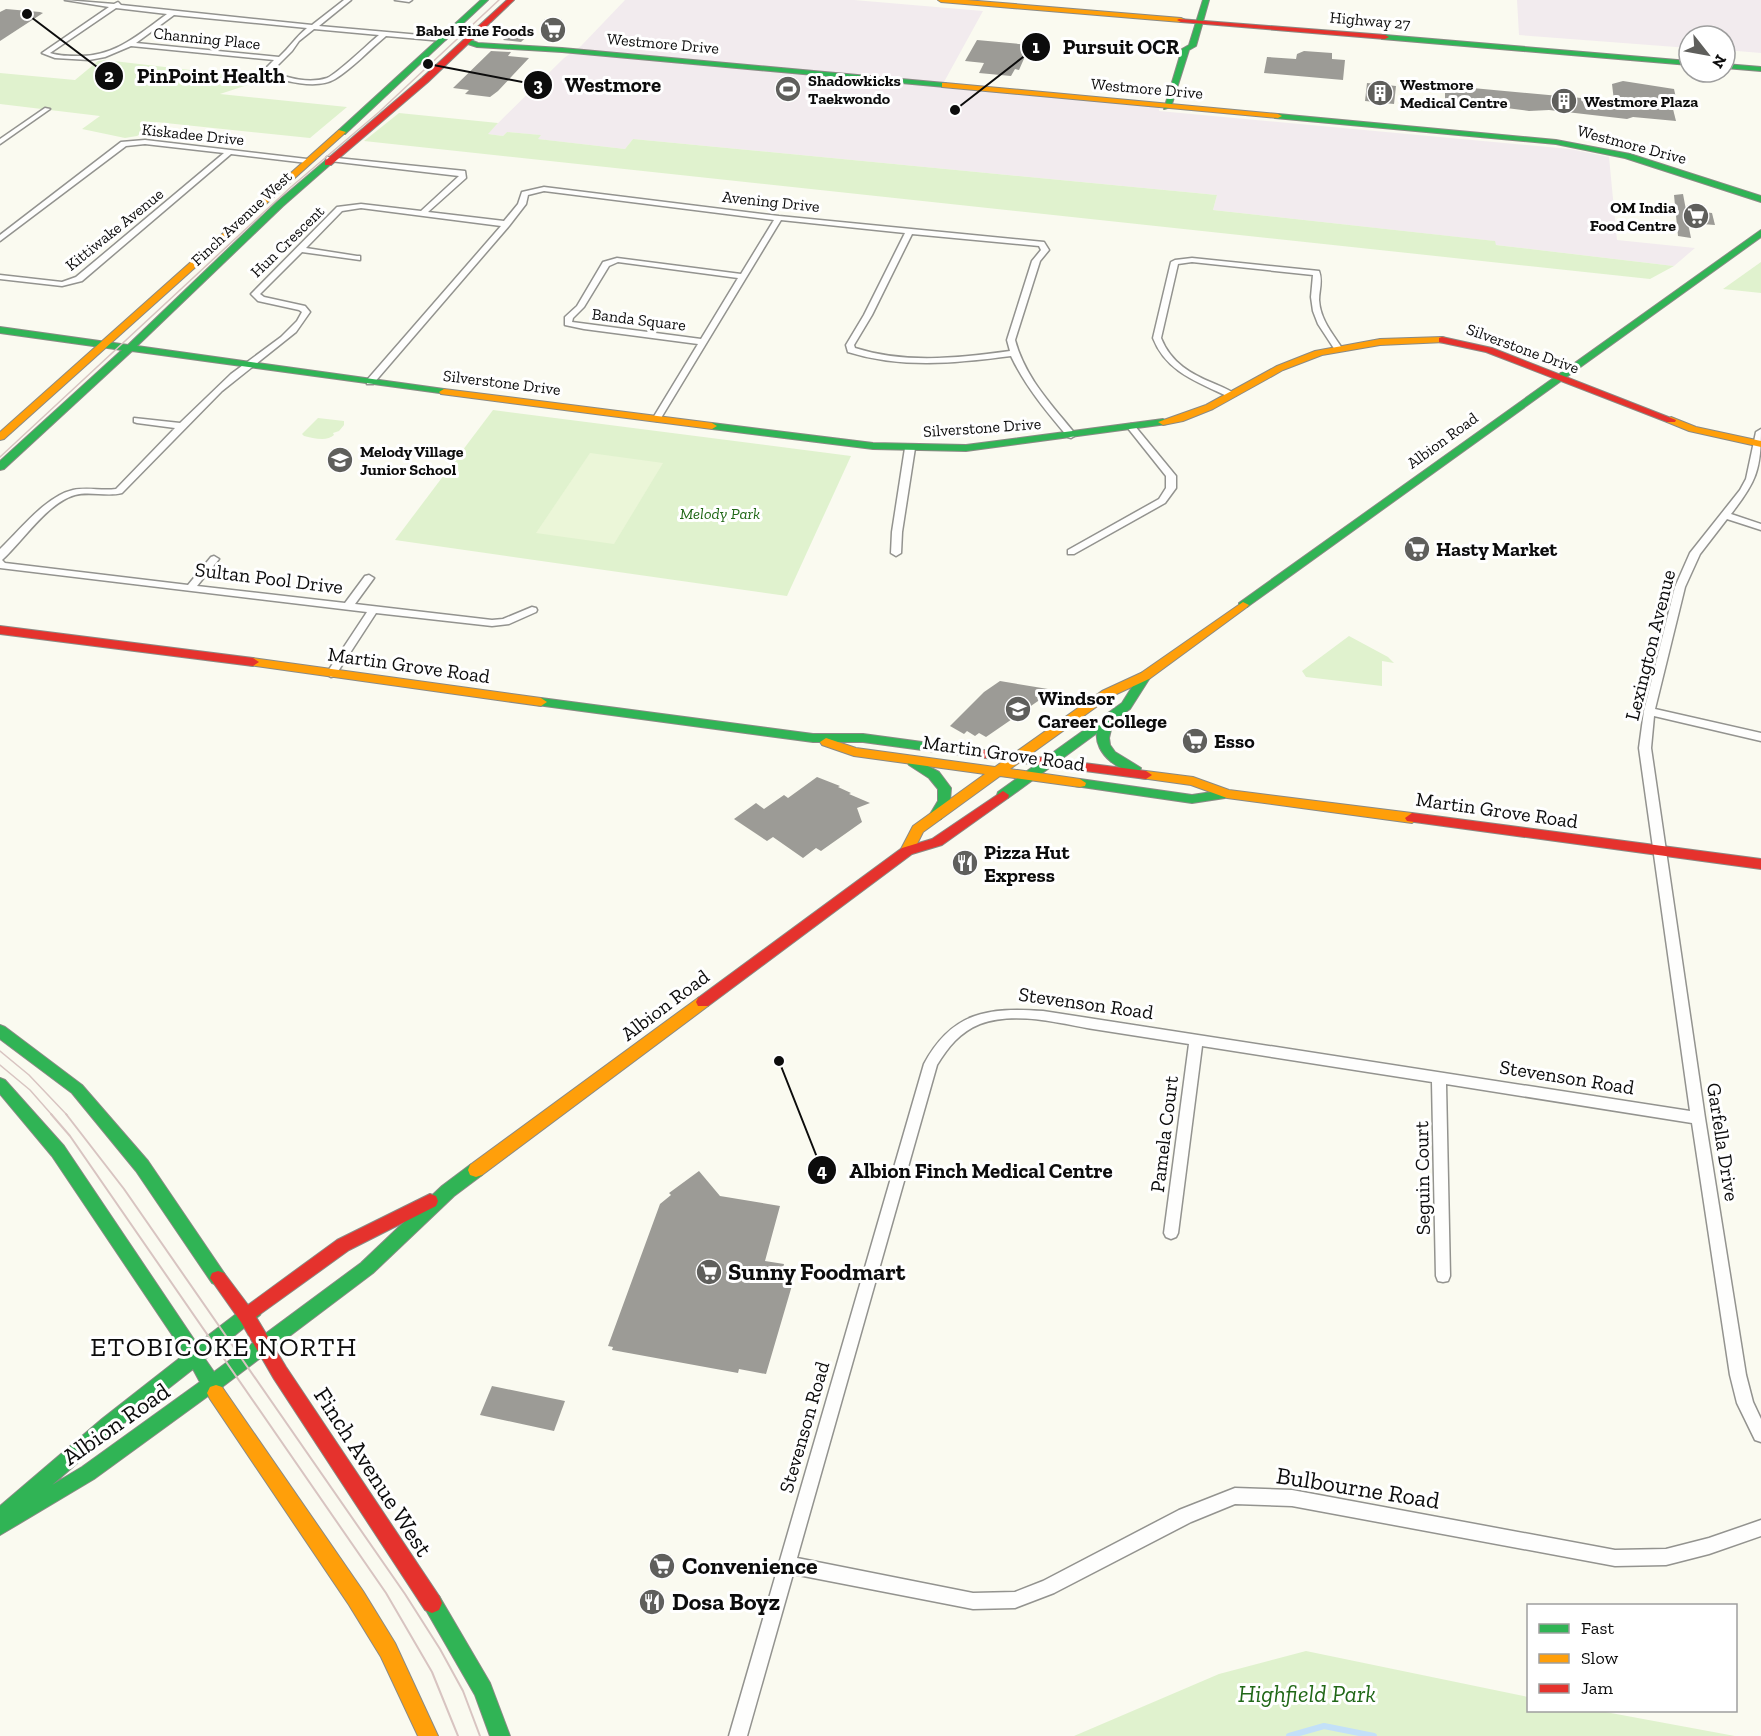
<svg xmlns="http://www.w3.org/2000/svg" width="1761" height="1736" font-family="'Zilla Slab',serif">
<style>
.industrial{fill:#f2ebee}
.green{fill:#e0f2ce}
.pitch{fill:#ebf6d8}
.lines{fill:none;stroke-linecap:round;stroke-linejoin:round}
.stream{stroke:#c3e0f8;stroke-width:6}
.building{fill:#9c9b96}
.street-casing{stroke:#93938f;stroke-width:3}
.fast-casing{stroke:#8a8a85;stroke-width:2}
.slow-casing{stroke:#8a8a85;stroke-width:2}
.jam-casing{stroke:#8a8a85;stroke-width:2}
.street{fill:#fefefd;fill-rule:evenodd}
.fast{fill:#30b455;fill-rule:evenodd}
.slow{fill:#ff9f0a;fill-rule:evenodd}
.jam{fill:#e5322d;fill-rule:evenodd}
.tram-far1{stroke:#d8c4c1;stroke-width:1.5}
.tram{stroke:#d8c4c1;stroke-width:2}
.labels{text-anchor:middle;stroke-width:6;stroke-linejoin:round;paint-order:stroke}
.far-street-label{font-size:16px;fill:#0c0c0c;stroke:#fff}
.far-poi-label{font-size:16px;font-weight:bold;fill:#0c0c0c;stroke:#fff;text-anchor:start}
.far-park-label{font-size:16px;font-style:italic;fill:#216818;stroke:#fff}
.poi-label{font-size:20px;font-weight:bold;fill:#0c0c0c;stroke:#fff;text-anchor:start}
.street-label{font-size:20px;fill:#0c0c0c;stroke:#fff}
.near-poi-label{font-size:24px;font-weight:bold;fill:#0c0c0c;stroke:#fff;text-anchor:start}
.near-street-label{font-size:24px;fill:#0c0c0c;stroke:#fff}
.near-park-label{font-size:24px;font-style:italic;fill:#216818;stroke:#fff}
.near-quarter-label{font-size:27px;letter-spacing:1.5px;fill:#0c0c0c;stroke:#fff}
.leader{fill:none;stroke:#0c0c0c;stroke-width:2}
.callout-dot{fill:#0c0c0c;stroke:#fff;stroke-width:2}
.mark-label{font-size:18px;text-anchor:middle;font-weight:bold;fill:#fff}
.callout-label{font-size:21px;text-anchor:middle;font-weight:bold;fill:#0c0c0c;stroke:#fff;stroke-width:6;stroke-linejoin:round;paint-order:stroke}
</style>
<rect width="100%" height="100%" fill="#fafaf0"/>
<!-- industrial -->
<g class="industrial">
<polygon points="625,0 854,0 983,11 944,82 1160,103 1159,111 1570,149 1609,157 1617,240 1695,248 1674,266 1496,245 1494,241 1213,210 1217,195 633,139 625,149 537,139 540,135 507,132 503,136 487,134 564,58 581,46"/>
<polygon points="1517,0 1761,0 1761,53 1725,50 1725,36 1689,36 1689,48 1519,35"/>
</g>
<!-- green -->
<g class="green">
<polygon points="105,60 242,76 252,75 260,81 220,94 347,107 310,138 156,122 137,136 125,138 82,129 100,116 0,104 0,73 75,80 98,61"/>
<polygon points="399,113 498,123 488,134 503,136 507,132 541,135 538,139 625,149 633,139 1217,195 1213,210 1495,241 1496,245 1674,266 1650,279 364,141"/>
<polygon points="1761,262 1761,293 1723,289"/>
<polygon points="493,410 851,456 787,596 395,540"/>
<path d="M318,418L344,421V425L339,431L333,433L334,435C327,442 313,438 304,436L302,434Z"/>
<polygon points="1349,636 1388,657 1394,663 1382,661 1382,686 1306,677 1302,671"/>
<polygon points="1306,1651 1528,1697 1528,1710 1600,1711 1735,1736 1074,1736 1219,1674"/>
</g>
<!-- pitch -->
<polygon class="pitch" points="590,453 663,463 614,544 536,533"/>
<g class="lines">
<!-- stream -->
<polyline class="stream" points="1289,1736 1324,1726 1374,1736"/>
</g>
<!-- building -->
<g class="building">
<polygon points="6,9 40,12 43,13 0,41 0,12"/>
<polygon points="515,28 534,30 521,42 503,40"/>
<polygon points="977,40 1030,45 1019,70 1015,69 1011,76 979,73 984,63 965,61"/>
<polygon points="491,51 511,52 508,56 529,58 498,91 490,97 465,94 469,90 453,88"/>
<polygon points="1304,51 1332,53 1332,59 1345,60 1343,80 1264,73 1267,57 1296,59 1297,54"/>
<polygon points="1623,81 1674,89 1678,107 1673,109 1676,121 1633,117 1627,119 1549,110 1529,111 1451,101 1445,99 1445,87 1451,86 1614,101 1612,84"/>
<polygon points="1367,83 1396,86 1394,104 1365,101"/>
<polygon points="1683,194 1686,210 1712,213 1715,225 1688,223 1691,238 1678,236 1674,195"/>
<polygon points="1000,681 1054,690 986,737 979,733 975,736 967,731 964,734 950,726 984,692"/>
<polygon points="817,777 840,786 838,787 851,793 849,794 870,803 857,808 862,822 821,851 816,848 803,858 773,837 767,841 734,819 756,803 764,809 784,795 788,798"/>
<polygon points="699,1171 720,1196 780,1206 765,1261 784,1264 780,1280 793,1282 766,1374 739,1369 738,1373 612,1350 613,1347 608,1346 660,1204 671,1195 669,1193"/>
<polygon points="492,1386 565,1401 554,1431 480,1415"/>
</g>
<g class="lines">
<!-- street casing -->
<g class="street-casing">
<g id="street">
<path d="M65,0L114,4L118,2L121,5L312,25L344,0H351L319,26L443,37L446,39L443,41L386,36C369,50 353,68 335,79C317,90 283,81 265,74L267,67L274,60L131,46L105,57L89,60L55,58L42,53L109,7ZM116,8L167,14C139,34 115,57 78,56C69,56 59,56 50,53ZM174,15L307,28C295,38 290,47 279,57L136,43ZM314,29L379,35C369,43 337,74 327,78C309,84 288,78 271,72L292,51L299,41Z"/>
<polygon points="395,0 412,0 409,2"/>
<polygon points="45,108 50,109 0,144 0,139"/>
<polygon points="145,140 307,159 311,161 307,163 231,154 82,281 62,286 0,279 0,275 62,282 76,277 224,153 145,144 126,146 0,241 0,235 121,142"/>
<path d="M327,157L465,171L466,178L428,212L504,221L518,204L522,192L544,187L779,216L1044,242L1049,250L1040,261L1015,340C1025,378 1052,405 1076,435L1071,438L1068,437C1047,412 1025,386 1011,356C957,363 902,369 848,352L846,345L864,315L905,233L781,220L661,418L657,421L654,420L653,418L698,344L584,329L565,325V317L577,306L603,262L617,258L741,274L774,220L544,191L528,195L526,204L509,226L373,384H367V380L501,226L361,208L342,211L306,248L357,256H360V260L302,252L260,294L264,297L305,306L310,312L296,332L222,391L122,493C107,497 90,491 75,495C47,503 22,542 2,560L5,563L188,585L211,557L214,556L219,559L197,586L345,603L365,576L369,575L374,578L355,604L492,620L503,619L532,607L536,608L537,610L536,612L509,624L492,626L376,613L335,676L331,677L326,674L367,612L0,568V549C20,530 46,496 73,490C87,487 102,491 116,489L175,428L137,423L134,422V418L180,423L231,374L281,337L297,321L302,312L299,310L258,301L251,294L337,207L361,204L421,211L459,176L330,161L326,159ZM912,234L1039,246L1041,250L1032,261L1007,340L1010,351C958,358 905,364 855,348L854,345L872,315ZM618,262L738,278L701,339L572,322L573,318L584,307L609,266Z"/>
<path d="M1192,258L1319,271C1323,281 1319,290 1319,300C1320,319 1332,333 1342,348L1335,350L1318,324L1313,311L1311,297L1313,275L1192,262L1178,264L1161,338C1171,363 1191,374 1215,384C1222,387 1230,390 1236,395L1229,397C1198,382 1166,372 1153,338L1171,262L1175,260Z"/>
<polygon points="1131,424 1134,425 1176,476 1176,488 1165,503 1074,554 1068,554 1068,550 1159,499 1166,488 1166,476 1127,427"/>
<path d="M1761,429C1761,470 1756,482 1731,514L1761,524V530L1727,519L1700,554L1685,587L1655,709L1761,733V741L1654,716L1651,748L1705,1118L1746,1375L1753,1402L1761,1419V1442L1755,1440L1737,1403L1730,1375L1692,1123L1446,1084L1450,1276L1448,1281L1443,1282L1438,1281L1436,1276L1432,1082L1202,1046L1178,1233L1176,1237L1171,1239L1166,1237L1164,1233L1189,1044C1157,1039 1125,1034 1093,1029C1058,1023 1015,1011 980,1024C960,1032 948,1047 937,1065L797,1558L973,1593L1015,1592L1043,1581L1179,1510L1235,1488L1292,1490L1615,1550L1666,1549L1709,1538L1761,1520V1536L1709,1554L1666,1565L1615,1566L1292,1506L1235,1504L1191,1522L1054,1593L1015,1608L973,1609L793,1574L747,1736H729L924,1064C952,1012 988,1007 1043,1011L1690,1111L1639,748L1644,711L1675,587L1690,553L1740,490L1746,479L1756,432Z"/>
<polygon points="910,445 915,448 902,532 901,553 896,556 891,553 892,532 905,448"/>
</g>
</g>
<!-- fast casing -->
<g class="fast-casing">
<g id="fast">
<polygon points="481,0 488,0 345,134 339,134 339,130"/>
<polygon points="1203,0 1209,0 1196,46 1189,50 1171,107 1164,109 1182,49 1189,45"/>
<polygon points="1385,35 1689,61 1689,65 1382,39 1381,37"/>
<polygon points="468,39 478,43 562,48 945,83 949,85 945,87 562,52 477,47 465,43 464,41"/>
<polygon points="1725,64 1761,67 1761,71 1725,68"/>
<polygon points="1278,114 1556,140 1630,154 1761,196 1761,202 1625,158 1556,144 1275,118 1274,116"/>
<polygon points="325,161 332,163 283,206 137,346 444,389 449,392 447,394 132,351 4,469 0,470 0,461 122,350 0,333 0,327 128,345 277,202"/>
<polygon points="1761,230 1761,237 1247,607 1239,607 1239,603"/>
<polygon points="1163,419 1168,422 1167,424 966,451 873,449 712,429 707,426 712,423 873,443 966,445"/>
<path d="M1145,672L1151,676L1130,709L1113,721L1109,738L1110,745L1115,752L1141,768L1140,771C1121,775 1094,753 1097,733L1008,798H998L997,795L998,792L1122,703L1141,673Z"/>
<polygon points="541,698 813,734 863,734 937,744 943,748 937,752 863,742 813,742 537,705 535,702"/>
<polygon points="913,758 939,772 951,788 950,801 941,819 936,820 929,816 938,801 938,789 929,778 909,765 907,762 909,759"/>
<polygon points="1080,779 1192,795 1225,790 1231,794 1225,798 1192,803 1075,786 1074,783"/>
<polygon points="0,1025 5,1027 82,1085 148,1161 224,1273 226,1278 224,1283 218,1285 212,1283 136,1171 72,1093 0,1039"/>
<path d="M0,1078L5,1080L64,1146L197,1344L248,1305L254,1303L260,1305L262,1310L260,1315L205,1359L214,1372L361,1263L442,1186L470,1165L476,1163L482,1165L484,1170L482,1175L454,1196L373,1273L222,1387L225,1393L222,1399L216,1401L208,1396L94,1479L0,1535V1506L102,1419L185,1354L52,1156L0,1094ZM193,1369L200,1382L82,1467L52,1485L114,1431Z"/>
<polygon points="432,1593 439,1596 490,1683 510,1736 490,1736 475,1695 422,1603 425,1596"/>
</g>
</g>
<!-- slow casing -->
<g class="slow-casing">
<g id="slow">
<polygon points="938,0 966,0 1181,18 1185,20 1181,22 941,2"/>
<polygon points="945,83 1278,114 1282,116 1278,118 942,87 942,83"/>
<polygon points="339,130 346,132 4,439 0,440 0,432"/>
<polygon points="1442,337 1445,338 1445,342 1380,345 1322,355 1283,370 1213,409 1183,421 1163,425 1158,422 1206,405 1277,366 1315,351 1380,339"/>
<polygon points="444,389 712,423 717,426 712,429 441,394 439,392"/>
<polygon points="1671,417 1696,427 1761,441 1761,447 1689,431 1667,422 1666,420"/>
<polygon points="1243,602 1249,605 1247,607 1149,679 1110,697 1010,769 1080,779 1086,783 1085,786 1080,787 1000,776 923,832 912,854 902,854 900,851 913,826 985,774 854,756 822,745 820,742 826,738 856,748 995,767 1102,691 1141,673"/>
<polygon points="253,658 541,698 547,702 541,706 249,665 247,662"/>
<polygon points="1146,771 1193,777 1229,790 1412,813 1419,818 1412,823 1227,798 1191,785 1141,778 1140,775 1141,772"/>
<polygon points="703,996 708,998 710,1002 708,1006 482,1175 476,1177 470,1175 468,1170 470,1165 698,998"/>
<polygon points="216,1385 222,1387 363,1591 395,1643 438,1736 418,1736 381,1657 349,1605 210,1399 207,1393 210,1387"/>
</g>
</g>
<!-- jam casing -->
<g class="jam-casing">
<g id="jam">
<polygon points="507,0 514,0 428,82 331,165 325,165 325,161 422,78"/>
<polygon points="1179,19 1385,35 1389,37 1385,39 1181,22 1177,20"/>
<polygon points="1442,337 1492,348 1676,420 1675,422 1667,422 1486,352 1439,342 1439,338"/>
<polygon points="0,626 253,658 259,662 253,666 0,634"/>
<polygon points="937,744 1146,771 1152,775 1146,779 933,751 931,748"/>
<polygon points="1003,791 1009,795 1008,798 942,845 912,854 708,1006 698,1006 696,1002 698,998 902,848 932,839"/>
<polygon points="1412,813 1761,859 1761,869 1407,821 1405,818"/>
<polygon points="430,1194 436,1196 438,1201 436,1206 349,1250 256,1317 286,1367 439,1596 442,1603 439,1610 432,1613 425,1610 274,1379 241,1322 210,1278 212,1273 218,1271 224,1273 248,1305 337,1240"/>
</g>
</g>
<!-- street -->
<use href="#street" class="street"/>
<!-- fast -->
<use href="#fast" class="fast"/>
<!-- slow -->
<use href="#slow" class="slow"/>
<!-- jam -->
<use href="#jam" class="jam"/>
<!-- tram-far1 -->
<g class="tram-far1">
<polyline points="0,457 291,187 379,112 499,0"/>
<polyline points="0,1051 29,1075 67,1115"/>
<polyline points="0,1065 30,1090 52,1115"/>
</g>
<!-- tram -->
<g class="tram">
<polyline points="51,1114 70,1136 386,1593 432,1672 458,1736"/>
<polyline points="66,1114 124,1189 405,1594 440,1649 463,1691 480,1736"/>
</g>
</g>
<!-- icons -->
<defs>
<g id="supermarket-disc" transform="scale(1.35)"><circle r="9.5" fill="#5f5f5c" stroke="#fff"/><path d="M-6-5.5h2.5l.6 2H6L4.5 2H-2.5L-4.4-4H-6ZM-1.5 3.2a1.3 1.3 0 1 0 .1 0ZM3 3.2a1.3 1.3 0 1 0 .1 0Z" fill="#fff"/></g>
<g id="stadium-disc" transform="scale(1.35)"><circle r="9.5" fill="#5f5f5c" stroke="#fff"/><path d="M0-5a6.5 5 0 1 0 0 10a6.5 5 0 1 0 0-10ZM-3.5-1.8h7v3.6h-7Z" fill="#fff"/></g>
<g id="building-disc" transform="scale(1.35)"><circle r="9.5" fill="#5f5f5c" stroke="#fff"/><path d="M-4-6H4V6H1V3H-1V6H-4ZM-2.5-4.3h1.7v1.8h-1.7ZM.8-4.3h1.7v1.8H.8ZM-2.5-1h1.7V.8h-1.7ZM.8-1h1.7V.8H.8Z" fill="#fff"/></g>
<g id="school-disc" transform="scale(1.35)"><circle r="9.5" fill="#5f5f5c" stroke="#fff"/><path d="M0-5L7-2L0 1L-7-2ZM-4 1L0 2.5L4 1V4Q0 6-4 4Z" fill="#fff"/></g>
<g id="university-disc" transform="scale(1.35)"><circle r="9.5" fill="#5f5f5c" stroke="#fff"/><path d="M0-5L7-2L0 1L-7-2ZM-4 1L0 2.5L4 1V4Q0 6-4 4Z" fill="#fff"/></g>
<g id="restaurant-disc" transform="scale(1.35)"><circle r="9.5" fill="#5f5f5c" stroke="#fff"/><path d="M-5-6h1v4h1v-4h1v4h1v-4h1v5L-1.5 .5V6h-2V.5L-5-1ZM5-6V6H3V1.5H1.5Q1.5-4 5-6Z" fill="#fff"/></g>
</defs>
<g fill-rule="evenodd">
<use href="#supermarket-disc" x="553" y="30"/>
<use href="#stadium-disc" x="788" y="89"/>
<use href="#building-disc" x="1380" y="93"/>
<use href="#building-disc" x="1564" y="101"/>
<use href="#supermarket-disc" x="1696" y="216"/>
<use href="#school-disc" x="340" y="460"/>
<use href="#supermarket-disc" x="1417" y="549"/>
<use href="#university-disc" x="1018" y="709"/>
<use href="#supermarket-disc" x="1195" y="741"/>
<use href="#restaurant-disc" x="965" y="863"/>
<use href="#supermarket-disc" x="709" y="1272"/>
<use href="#supermarket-disc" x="662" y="1566"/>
<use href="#restaurant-disc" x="652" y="1602"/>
</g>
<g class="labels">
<!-- far-street labels -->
<g class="far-street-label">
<text transform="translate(1370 20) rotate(5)" y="6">Highway 27</text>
<text transform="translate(207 38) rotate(6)" y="6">Channing Place</text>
<text transform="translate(663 43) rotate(5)" y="6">Westmore Drive</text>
<text transform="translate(1147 88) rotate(5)" y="6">Westmore Drive</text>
<text transform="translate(193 134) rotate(6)" y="6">Kiskadee Drive</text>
<text transform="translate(1632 144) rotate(15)" y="6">Westmore Drive</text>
<text transform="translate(771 201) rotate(6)" y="6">Avening Drive</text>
<text transform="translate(241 218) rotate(-43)" y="6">Finch Avenue West</text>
<text transform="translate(114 229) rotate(-39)" y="6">Kittiwake Avenue</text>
<text transform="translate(287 241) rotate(-44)" y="6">Hun Crescent</text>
<text transform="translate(639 319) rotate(7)" y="6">Banda Square</text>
<text transform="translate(1523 348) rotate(20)" y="6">Silverstone Drive</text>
<text transform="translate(502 382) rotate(7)" y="6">Silverstone Drive</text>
<text transform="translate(982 427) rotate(-4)" y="6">Silverstone Drive</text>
<text transform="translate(1442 440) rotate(-36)" y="6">Albion Road</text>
</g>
<!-- far-poi labels -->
<g class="far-poi-label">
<text x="534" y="36" text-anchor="end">Babel Fine Foods</text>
<text x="808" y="86">Shadowkicks<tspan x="808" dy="18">Taekwondo</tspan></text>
<text x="1400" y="90">Westmore<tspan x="1400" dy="18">Medical Centre</tspan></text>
<text x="1584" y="107">Westmore Plaza</text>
<text x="1676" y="213" text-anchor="end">OM India<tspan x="1676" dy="18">Food Centre</tspan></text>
<text x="360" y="457">Melody Village<tspan x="360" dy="18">Junior School</tspan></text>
</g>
<!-- far-park labels -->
<g class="far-park-label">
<text x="720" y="519">Melody Park</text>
</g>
<!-- poi labels -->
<g class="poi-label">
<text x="1436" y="556">Hasty Market</text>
<text x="1038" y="705">Windsor<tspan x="1038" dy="23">Career College</tspan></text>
<text x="1214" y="748">Esso</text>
<text x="984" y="859">Pizza Hut<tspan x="984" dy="23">Express</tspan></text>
</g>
<!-- street labels -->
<g class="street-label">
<text transform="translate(269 578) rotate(7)" y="7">Sultan Pool Drive</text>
<text transform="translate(1650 645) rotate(-76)" y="7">Lexington Avenue</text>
<text transform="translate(409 665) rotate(8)" y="7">Martin Grove Road</text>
<text transform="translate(1004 753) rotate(8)" y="7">Martin Grove Road</text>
<text transform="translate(1497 810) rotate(8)" y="7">Martin Grove Road</text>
<text transform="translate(1086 1003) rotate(8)" y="7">Stevenson Road</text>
<text transform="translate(665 1005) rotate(-37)" y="7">Albion Road</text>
<text transform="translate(1567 1077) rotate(9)" y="7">Stevenson Road</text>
<text transform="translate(1164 1134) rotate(-83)" y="7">Pamela Court</text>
<text transform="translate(1723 1142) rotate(81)" y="7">Garfella Drive</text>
<text transform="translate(1422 1178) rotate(-91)" y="7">Seguin Court</text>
<text transform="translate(804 1427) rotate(-74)" y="7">Stevenson Road</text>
</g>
<!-- near-poi labels -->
<g class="near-poi-label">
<text x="728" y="1280">Sunny Foodmart</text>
<text x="682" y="1574">Convenience</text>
<text x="672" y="1610">Dosa Boyz</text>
</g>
<!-- near-street labels -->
<g class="near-street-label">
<text transform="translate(116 1424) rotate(-35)" y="8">Albion Road</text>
<text transform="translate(373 1472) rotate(57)" y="8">Finch Avenue West</text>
<text transform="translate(1358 1488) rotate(9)" y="8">Bulbourne Road</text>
</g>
<!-- near-park labels -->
<g class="near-park-label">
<text x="1307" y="1702">Highfield Park</text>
</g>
<!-- near-quarter labels -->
<g class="near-quarter-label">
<text x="224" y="1356">ETOBICOKE NORTH</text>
</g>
</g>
<!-- callouts -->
<path class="leader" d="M955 110L1036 47M27 14L109 76M428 64L538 85M779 1061L822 1170"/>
<g class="callout-dot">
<circle cx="955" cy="110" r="6"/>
<circle cx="27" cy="14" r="6"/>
<circle cx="428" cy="64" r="6"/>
<circle cx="779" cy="1061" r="6"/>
<circle cx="1036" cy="47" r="15"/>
<circle cx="109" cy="76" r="15"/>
<circle cx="538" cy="85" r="15"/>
<circle cx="822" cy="1170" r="15"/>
</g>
<g class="mark-label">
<text x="1036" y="53">1</text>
<text x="109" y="82">2</text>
<text x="538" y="91">3</text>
<text x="822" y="1177">4</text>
</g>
<g class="callout-label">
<text x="1121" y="54">Pursuit OCR</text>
<text x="211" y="83">PinPoint Health</text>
<text x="613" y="92">Westmore</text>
<text x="981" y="1178">Albion Finch Medical Centre</text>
</g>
<!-- legend -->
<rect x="1527" y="1604" width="210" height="108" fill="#ffffff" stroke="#9e9e9e" stroke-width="1.5"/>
<rect x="1539" y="1624" width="30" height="9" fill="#30b455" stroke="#9e9e9e" stroke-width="1.5"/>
<text x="1581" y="1634" font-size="18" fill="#0c0c0c">Fast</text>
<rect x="1539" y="1654" width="30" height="9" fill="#ff9f0a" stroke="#9e9e9e" stroke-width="1.5"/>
<text x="1581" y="1664" font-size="18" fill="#0c0c0c">Slow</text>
<rect x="1539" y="1684" width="30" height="9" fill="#e5322d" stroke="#9e9e9e" stroke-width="1.5"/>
<text x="1581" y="1694" font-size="18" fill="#0c0c0c">Jam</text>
<!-- north arrow -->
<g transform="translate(1707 54) rotate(121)"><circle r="28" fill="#ffffff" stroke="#9e9e9e" stroke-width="1.5"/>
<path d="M0-4.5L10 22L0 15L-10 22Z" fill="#5f5f5c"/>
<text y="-9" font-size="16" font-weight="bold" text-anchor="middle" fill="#0c0c0c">N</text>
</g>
</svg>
